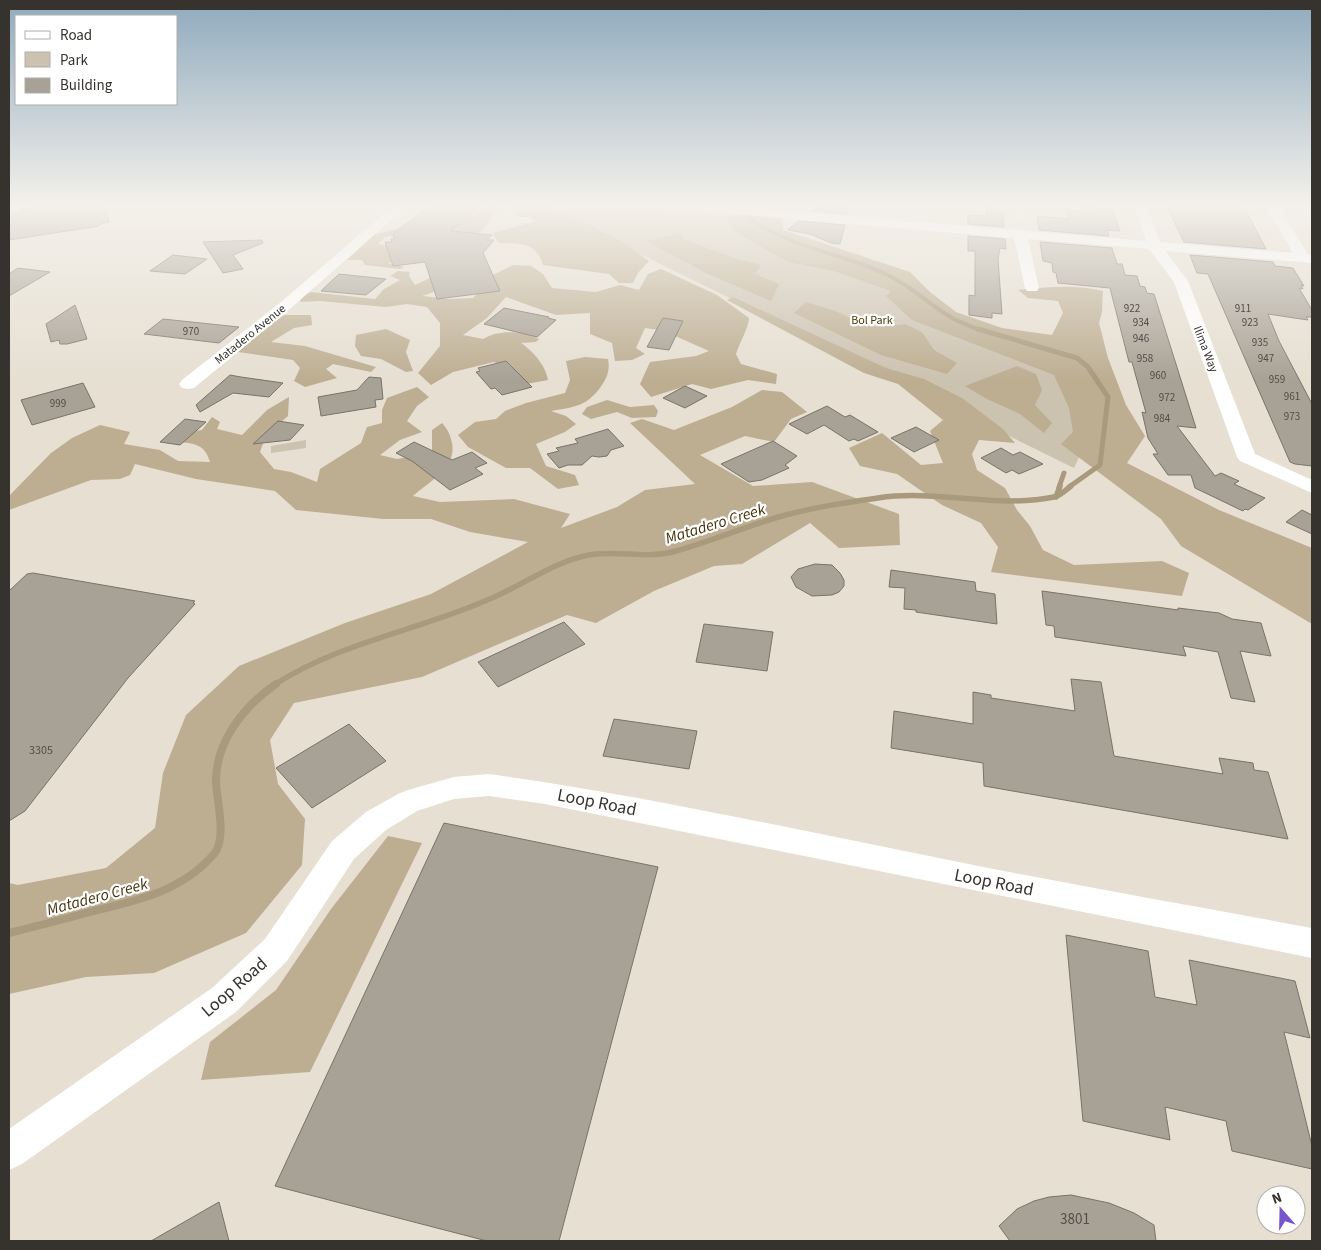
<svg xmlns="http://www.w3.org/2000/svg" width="1321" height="1250" font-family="'Source Sans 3',sans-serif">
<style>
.green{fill:#ccc2b0}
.forest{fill:#bdae92}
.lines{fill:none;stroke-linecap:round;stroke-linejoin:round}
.stream-far3{stroke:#a99a7e;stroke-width:4}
.stream-far2{stroke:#a99a7e;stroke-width:5}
.stream-far1{stroke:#a99a7e;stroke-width:5.5}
.stream{stroke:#a99a7e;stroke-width:8}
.building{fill:#a8a195;stroke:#797368}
.minor{fill:#fff;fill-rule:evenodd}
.labels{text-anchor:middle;stroke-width:4.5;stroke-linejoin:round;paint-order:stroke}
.far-number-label{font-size:11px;fill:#524e48}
.far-park-label{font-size:12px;fill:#503902;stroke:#fff}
.far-street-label{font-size:12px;fill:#36332e;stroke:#fff}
.number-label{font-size:12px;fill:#524e48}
.near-number-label{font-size:15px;fill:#524e48}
.water-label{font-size:16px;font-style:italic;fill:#45330d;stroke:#fff}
.near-street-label{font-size:18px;fill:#36332e;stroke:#fff}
</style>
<rect width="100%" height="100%" fill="#e6dfd2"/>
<!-- green -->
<g class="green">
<polygon points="541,205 614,205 746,218 893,282 1054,363 1093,427 1074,468"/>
<polygon points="306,440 306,448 271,453 271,446"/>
</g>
<!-- forest -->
<g class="forest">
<path d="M486,205H549L623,242L649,261L638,273L633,283H619L609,274L543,265C536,241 520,244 499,243L492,233L537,221L529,217H519L513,211L511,205L496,209C492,214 490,221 486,226C472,247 439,228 423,220L450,215L474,214Z"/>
<path d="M746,213L782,217L783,230L910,272L930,292L956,312L1002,328L1052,335L1063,313L1058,301L1028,298L1018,290C1046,287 1075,284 1103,291L1102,312L1099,323L1108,358L1126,405L1145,436L1127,463L1219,510L1312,548V624L1181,546L1161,519L1061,444L1073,432L1069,408L1054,375L912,320L886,296L891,291L834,271L788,262L737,233L726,217Z"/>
<polygon points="406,226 404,234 385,237 378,244 398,247 405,256 388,263 404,267 400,269 365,265 362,260 347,260 374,235"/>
<polygon points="681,233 685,240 738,259 761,265 755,274 779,284 771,301 708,274 646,241"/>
<path d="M457,265L445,288L422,296L449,299L473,298L493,275L513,265L531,266L543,274L552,288L596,292L620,285L639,290L648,274L661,269L717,295L749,318C749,327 739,344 736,354L741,364L777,374L776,384L748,380L711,389L692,384L651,397L640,384L650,362L696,356L709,351L664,331L645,328L636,348L645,354L632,360L615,361L612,343L590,334V313L556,315L506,297L487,318L463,335L483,339C500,329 521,331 539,339L536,342L521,343C533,351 546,366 548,380L526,384L515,372L494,362L453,372L431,385L418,373L440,346V323L427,307L407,304L386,307L320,301L301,302L299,296L311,292L375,299L384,289L400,280L390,276L398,271L410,272L409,276L415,285Z"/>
<polygon points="733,297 886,368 924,379 962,398 1003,429 1015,443 979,440 972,454 977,470 1005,488 1017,510 1030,526 1043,550 1074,565 1162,561 1189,573 1182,596 991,572 998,547 981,523 942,505 897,474 860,466 849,448 882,433 921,465 943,463 930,431 943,420 898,384 864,373 727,300"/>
<polygon points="806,302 835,311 859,322 878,327 905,324 922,332 934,350 957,363 947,374 881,355 794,313"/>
<polygon points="285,315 311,315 312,325 294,328 271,342 305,346 376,367 371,372 333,364 326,369 337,378 305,387 294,381 300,368 293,360 238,352 273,320"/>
<polygon points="386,329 410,340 406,352 413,371 406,372 381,359 361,356 355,346 356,335"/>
<path d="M585,357L608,359C610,369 608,376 602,385C588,406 575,407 551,411L566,416L576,424L565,432L536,444L546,466L575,475L579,485L558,489L530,468H506L468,447L458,435L475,422L496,419L505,411L526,403L565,393L570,380L566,361Z"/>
<polygon points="1017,366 1036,374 1042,390 1035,405 1052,423 1044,433 1020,414 987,399 965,386"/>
<path d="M417,387L429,397L417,406L407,421L422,432L400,440L380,455L397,459L432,453V430L442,423C448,430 450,434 452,443C457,469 429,481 413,496L440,502L514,499L570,514L561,528L617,507L645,490L695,484L630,423L642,419L674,430L732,407L762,390L782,392L807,412L791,419L774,442L745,436L700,455L753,486L812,482L899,514L900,545L839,548L810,523L742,564L714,566L654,591L596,623L567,615L422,677L294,703L270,740L278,784L305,819L302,865L246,933L154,973L86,977L9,994V883L18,885L106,868L155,828L163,773L186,715L239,666L345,623L431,594L528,542L470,532L431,519H383L296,510L275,491L196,479L135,464L130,475L120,479L91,480L9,510V496L51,453L72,438L100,425L130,432L124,444L160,450L178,461L210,462C205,444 194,443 176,442L186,432L202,430L212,417L220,422L217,429L242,435L267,410L289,397L288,416L266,435L260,452L274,469L291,472L317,482L320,469L361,443L367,427L382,423V410L387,398Z"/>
<polygon points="607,400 630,407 654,405 658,411 656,417 632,418 617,412 591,419 582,414 587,407"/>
<polygon points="388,836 422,843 310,1072 201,1080 210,1042 276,990 331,909"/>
</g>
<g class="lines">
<!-- stream-far3 -->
<path class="stream-far3" d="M750,205L754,209L751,219C795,251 849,253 895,279C914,289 930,305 949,316C958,322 970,326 980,330"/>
<!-- stream-far2 -->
<g class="stream-far2">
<polyline points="978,329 1077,358 1088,367 1108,397 1100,465 1069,487"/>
<polyline points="1059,487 1064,473"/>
</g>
<!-- stream-far1 -->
<g class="stream-far1">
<polyline points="1056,497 1060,486"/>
<path d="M274,685C340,642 421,630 492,598C525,584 559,558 596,554C623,551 649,559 676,551C709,542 742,528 775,518C809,508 843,503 878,498C937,489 996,509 1054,497C1060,496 1066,490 1071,486"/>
</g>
<!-- stream -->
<path class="stream" d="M9,933C37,926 65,919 94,911C139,900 182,891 214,854C227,839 217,801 216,783C215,742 244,706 276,684"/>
</g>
<!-- building -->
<g class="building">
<polygon points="50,205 105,205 109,222 100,224 99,226 9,240 9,212 20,213 21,209"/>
<polygon points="442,205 481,205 451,231 492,235 487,240 494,240 483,253 500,291 437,299 425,262 393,266 385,242 392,242 391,239 394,238 393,234 423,211 427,212 433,206 439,207"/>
<polygon points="818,205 850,205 847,214 811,211"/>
<polygon points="1166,205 1243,205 1266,249 1184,242"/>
<polygon points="986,206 1003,213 1004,227 968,224 968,215 986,216"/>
<polygon points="1083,207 1112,209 1120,231 1107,230 1109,236 1039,230 1037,216 1069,219 1066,210 1084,211"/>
<polygon points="798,221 845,225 840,244 831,243 810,234 788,230"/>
<polygon points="968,236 1005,239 1006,249 1000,248 998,259 1002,314 992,313 992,318 969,315 969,295 975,296 975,251 968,251"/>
<polygon points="262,240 263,243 233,255 243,269 223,273 203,242"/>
<polygon points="1040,242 1112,248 1117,264 1122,264 1125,275 1137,276 1140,286 1145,287 1147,293 1154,294 1196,428 1177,426 1215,476 1221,473 1239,481 1234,484 1265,498 1248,510 1245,509 1243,511 1195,488 1191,475 1168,475 1153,454 1158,454 1148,438 1142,412 1146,413 1132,362 1129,362 1110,288 1058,283 1056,273 1053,272 1052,263 1043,261"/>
<polygon points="173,255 207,259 185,274 150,271"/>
<polygon points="1190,255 1273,262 1275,266 1293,268 1304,286 1301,285 1303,289 1299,288 1312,310 1312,317 1306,317 1308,320 1268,314 1279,341 1312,404 1312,466 1295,464 1290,462 1208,274 1197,273"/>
<polygon points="18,268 50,272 9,296 9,274"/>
<polygon points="339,274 386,279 366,295 321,291"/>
<polygon points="75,305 87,339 67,344 60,344 59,340 51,342 46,324"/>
<polygon points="504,308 549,317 548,318 556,320 537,337 484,324"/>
<polygon points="663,318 683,321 669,350 647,347"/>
<polygon points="163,319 239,327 219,343 144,334"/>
<polygon points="506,361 532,387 502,395 495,388 491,389 476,372 480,371 478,368"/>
<polygon points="230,375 241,377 283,383 269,397 233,393 200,412 196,405"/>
<polygon points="369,377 381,378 383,399 375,400 376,407 321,416 318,397 357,390"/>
<polygon points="83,383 95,407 32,425 21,400"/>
<polygon points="685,386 707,396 685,408 663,398"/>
<polygon points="827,406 845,417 850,415 878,432 858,441 854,439 849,441 824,425 807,434 789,424"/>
<polygon points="185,419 206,422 180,445 160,442"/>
<polygon points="278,421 304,425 290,440 253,444"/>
<polygon points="916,427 939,440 914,452 891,438"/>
<polygon points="608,429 624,446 611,450 607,456 599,457 592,456 582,465 568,465 559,468 547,454 559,451 556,448 578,443 575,439"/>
<polygon points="773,441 797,456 785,465 789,468 762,480 749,482 721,464"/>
<polygon points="414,442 452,460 472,452 487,463 475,468 483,474 450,490 412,461 396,453"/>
<polygon points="1001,448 1013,455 1020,452 1043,464 1019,474 1012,470 1006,473 981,458"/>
<polygon points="1302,510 1312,515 1312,534 1286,522"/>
<polygon points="815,564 832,565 840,573 844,580 844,586 839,592 832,595 812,596 796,587 791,577 798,569"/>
<polygon points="891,570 975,582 976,591 995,594 997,624 916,612 916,610 904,609 905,588 889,587"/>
<polygon points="33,573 195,601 193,603 195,604 128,678 25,811 9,821 9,591 27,574"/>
<polygon points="1042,591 1178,610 1178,608 1219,613 1232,619 1261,623 1271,656 1240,651 1255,702 1231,698 1218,652 1183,646 1186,656 1055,637 1054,626 1046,625"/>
<polygon points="564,622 585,644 498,687 478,662"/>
<polygon points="704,624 773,632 767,671 696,662"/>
<polygon points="1071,679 1101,682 1114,756 1223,774 1219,758 1253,763 1254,770 1268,772 1288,839 984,786 983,763 891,748 894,711 973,724 973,692 991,695 991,698 1075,711"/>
<polygon points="614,719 697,731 689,769 603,756"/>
<polygon points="349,724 386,761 312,808 276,768"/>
<polygon points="444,823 658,867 559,1241 487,1241 275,1186"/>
<polygon points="1066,935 1148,951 1155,997 1197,1005 1189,960 1295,981 1310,1038 1284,1032 1312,1146 1312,1169 1232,1151 1226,1121 1165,1107 1170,1140 1083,1121"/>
<polygon points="1071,1195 1109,1203 1134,1213 1154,1225 1156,1241 1010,1241 999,1226 1017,1209 1034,1201 1049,1197"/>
<polygon points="219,1202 229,1241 151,1241"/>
</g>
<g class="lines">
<!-- minor -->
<g class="minor">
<polygon points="394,205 408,205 291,308 194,388 188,389 182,388 179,384 182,380 281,302"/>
<polygon points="670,205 721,205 1146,241 1135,205 1147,205 1160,242 1293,253 1265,205 1277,205 1308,254 1312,255 1312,263 1165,251 1188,281 1255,454 1312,480 1312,493 1240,461 1237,457 1174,282 1149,249 1028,239 1039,288 1037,291 1027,291 1025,288 1014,238 676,209"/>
<path d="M489,774C642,795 793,829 944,859C1066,884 1189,905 1312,928V958L545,804L489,796L454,799L417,811L386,830L354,859L287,961L236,1012L22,1164L9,1170V1129L212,988L265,939L332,841L366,812L398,794L408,790L454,777Z"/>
</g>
</g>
<!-- sky -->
<linearGradient id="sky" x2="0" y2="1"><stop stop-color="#8faabe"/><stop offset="0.54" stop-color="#f4f1eb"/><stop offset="1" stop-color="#f4f1eb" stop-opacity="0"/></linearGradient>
<rect width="1321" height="380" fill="url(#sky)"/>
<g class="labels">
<!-- far-number labels -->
<g class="far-number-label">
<text x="1132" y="312">922</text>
<text x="1243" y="312">911</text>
<text x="1141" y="326">934</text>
<text x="1250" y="326">923</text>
<text x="191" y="335">970</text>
<text x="1141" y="342">946</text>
<text x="1260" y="346">935</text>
<text x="1145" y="362">958</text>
<text x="1266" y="362">947</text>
<text x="1158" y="379">960</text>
<text x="1277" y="383">959</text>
<text x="1292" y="400">961</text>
<text x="1167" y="401">972</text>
<text x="58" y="407">999</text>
<text x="1292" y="420">973</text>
<text x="1162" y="422">984</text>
</g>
<!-- far-park labels -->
<g class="far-park-label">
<text x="872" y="324">Bol Park</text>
</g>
<!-- far-street labels -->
<g class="far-street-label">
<text transform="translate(250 334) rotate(-39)" y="4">Matadero Avenue</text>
<text transform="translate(1206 349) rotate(69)" y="4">Ilima Way</text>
</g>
<!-- number labels -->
<g class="number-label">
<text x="41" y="754">3305</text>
</g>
<!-- near-number labels -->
<g class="near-number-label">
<text x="1075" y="1224">3801</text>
</g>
<!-- water labels -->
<g class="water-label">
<text transform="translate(715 523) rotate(-17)" y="6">Matadero Creek</text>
<text transform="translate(97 896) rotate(-15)" y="6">Matadero Creek</text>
</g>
<!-- near-street labels -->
<g class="near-street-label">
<text transform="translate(597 802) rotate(11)" y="6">Loop Road</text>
<text transform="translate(994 882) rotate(11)" y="6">Loop Road</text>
<text transform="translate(234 987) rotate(-41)" y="6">Loop Road</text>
</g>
</g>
<!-- border -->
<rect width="1321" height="1250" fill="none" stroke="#36332e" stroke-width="20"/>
<!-- legend -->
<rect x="15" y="15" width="162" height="90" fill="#ffffff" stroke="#afadab"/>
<rect x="25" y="31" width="25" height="8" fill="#ffffff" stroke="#afadab"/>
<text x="60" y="40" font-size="15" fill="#36332e">Road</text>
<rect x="25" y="52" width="25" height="15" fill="#ccc2b0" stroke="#afadab"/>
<text x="60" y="65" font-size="15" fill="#36332e">Park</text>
<rect x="25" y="78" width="25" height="15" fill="#a8a195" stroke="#afadab"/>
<text x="60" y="90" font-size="15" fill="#36332e">Building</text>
<!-- north arrow -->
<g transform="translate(1281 1210) rotate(340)"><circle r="24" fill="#ffffff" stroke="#afadab"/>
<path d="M0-4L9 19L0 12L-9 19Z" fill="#7854ce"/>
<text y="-8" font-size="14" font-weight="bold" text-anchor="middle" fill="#36332e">N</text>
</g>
</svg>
